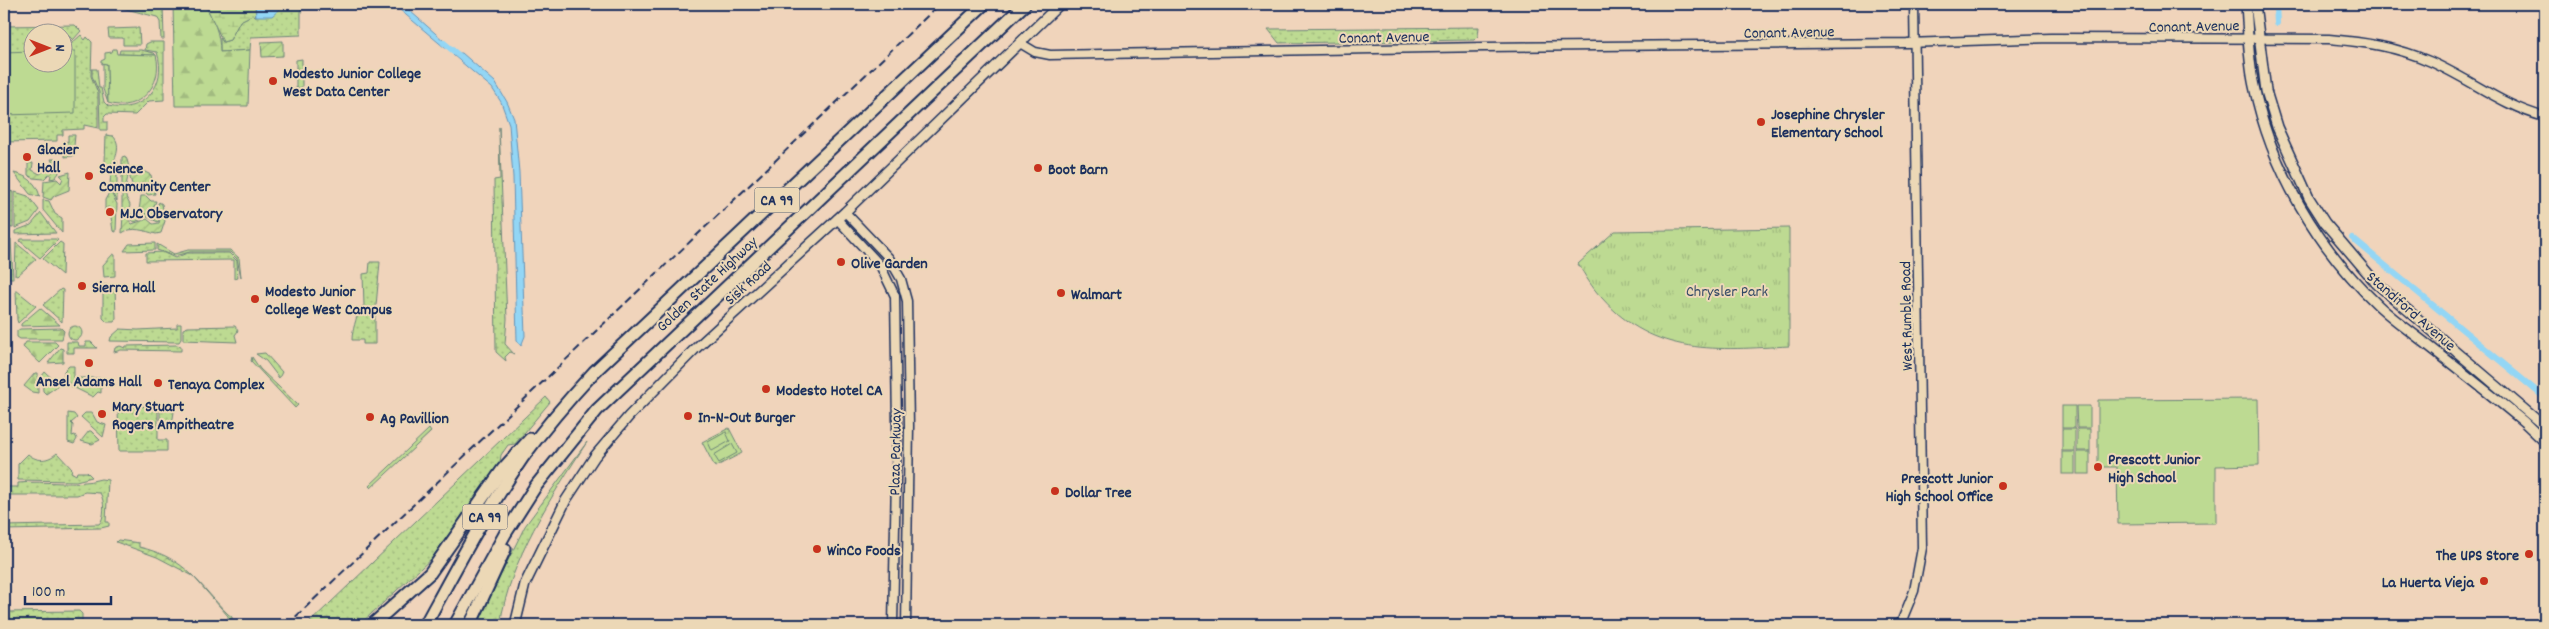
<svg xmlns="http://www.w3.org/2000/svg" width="2549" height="629" font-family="Dekko,sans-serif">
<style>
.grass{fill:url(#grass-dots);stroke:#6c8478}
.forest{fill:url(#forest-firs);stroke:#6c8478}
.wetland{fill:url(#wetland-marsh);stroke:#6c8478}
.park{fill:url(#park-tufts);stroke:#6c8478}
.garden{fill:url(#garden-furrows);stroke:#6c8478}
.pitch{fill:#bdda92;stroke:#6c8478}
.water{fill:#93d6f5;stroke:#6393b9}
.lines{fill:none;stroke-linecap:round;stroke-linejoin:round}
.canal{stroke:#93d6f5;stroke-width:6}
.tertiary-casing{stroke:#1b2f5e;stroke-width:11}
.secondary-casing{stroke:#1b2f5e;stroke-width:12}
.motorway-casing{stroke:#1b2f5e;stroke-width:15}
.tertiary{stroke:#ecd8b6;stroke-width:8}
.secondary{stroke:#ecd8b6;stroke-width:9}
.motorway{stroke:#ecd8b6;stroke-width:11}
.rail{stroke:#1b2f5e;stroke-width:2;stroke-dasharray:8 4;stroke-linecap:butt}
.poi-dot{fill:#c8321e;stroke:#ecd8b6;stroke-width:2}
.labels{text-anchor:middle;stroke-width:4;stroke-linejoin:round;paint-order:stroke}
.shield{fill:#ecd8b6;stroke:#5a6278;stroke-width:1}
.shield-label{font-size:15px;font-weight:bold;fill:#1b2f5e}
.street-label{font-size:16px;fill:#1b2f5e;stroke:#ecd8b6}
.poi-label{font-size:16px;font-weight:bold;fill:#1b2f5e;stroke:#ecd8b6;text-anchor:start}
.park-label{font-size:16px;fill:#334966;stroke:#ecd8b6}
</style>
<defs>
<pattern id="grass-dots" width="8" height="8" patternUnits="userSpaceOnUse" patternTransform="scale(1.25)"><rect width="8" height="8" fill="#bdda92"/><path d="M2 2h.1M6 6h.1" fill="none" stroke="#a2bb80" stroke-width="1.8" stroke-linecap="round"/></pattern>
<pattern id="forest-firs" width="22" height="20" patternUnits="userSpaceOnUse" patternTransform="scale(1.25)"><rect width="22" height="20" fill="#bdda92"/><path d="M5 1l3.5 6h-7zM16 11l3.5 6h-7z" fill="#a2bb80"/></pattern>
<pattern id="wetland-marsh" width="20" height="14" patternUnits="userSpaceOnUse" patternTransform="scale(1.25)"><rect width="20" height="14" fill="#bdda92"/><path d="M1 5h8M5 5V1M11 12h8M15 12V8" fill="none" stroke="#a2bb80"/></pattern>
<pattern id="park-tufts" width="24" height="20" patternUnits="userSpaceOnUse" patternTransform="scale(1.25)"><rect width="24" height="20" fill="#bdda92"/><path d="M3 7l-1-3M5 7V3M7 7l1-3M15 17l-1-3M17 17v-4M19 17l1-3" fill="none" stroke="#a2bb80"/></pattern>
<pattern id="garden-furrows" width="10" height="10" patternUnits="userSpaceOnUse" patternTransform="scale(1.25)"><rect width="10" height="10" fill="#bdda92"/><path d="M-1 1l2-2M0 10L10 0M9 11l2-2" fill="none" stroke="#a2bb80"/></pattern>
</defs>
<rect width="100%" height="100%" fill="#f0d4bb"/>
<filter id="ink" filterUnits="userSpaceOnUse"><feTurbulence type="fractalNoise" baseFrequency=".02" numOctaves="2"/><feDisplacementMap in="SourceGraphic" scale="10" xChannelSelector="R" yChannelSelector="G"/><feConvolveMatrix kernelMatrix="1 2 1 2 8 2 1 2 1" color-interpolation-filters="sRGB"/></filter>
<g filter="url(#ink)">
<!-- grass -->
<g class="grass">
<polygon points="120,4 163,4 164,39 161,39 160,22 157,17 122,8"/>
<polygon points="280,4 301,4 301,35 251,37 250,50 220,52 220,38 223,42 230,40 240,21 252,15 256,16 279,10"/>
<polygon points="75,25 81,31 73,40 69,36 69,38 72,41 70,43 63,43 62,32 32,32 32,43 24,44 32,45 32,62 62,62 63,44 71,44 81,35 85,40 87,37 92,42 91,76 98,93 98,128 84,125 84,129 63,130 63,135 57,135 57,141 4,142 4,26"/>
<polygon points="1479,27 1478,36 1474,40 1279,43 1268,29"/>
<polygon points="139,28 140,45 123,45 123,38 109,38 108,29"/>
<path d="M150,42H164V100L149,101L135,115L107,114L104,117V122H107V130H100L99,92L92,76V69H97L99,88H101L104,102L108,106C143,114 168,86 157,52L145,50L146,44Z"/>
<polygon points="120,50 141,50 154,53 156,55 119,54"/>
<polygon points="302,59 302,88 296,88 296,60"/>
<polygon points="103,63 107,64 108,103 103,89"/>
<polygon points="499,127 507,319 505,344 514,354 510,352 505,357 506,361 496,352 494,180 500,179"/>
<path d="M106,135L113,136C123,146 114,161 110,171L105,162Z"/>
<path d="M117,161V201C107,189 109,173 117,161Z"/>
<path d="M14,173C28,176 37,183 40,197L30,194Z"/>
<polygon points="4,189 13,192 13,228 4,227"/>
<polygon points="110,191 117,204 116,232 113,231 111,217 114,214 114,210 108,207 105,211 105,200"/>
<polygon points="15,192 28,196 39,210 30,222 15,228"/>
<polygon points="43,200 49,201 55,214 62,218 62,233 43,210"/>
<polygon points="41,213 56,233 15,234 15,231 31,225"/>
<polygon points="11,239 13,278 9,278 9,248 6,248 6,240"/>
<polygon points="21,239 56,239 58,240 40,258 20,241"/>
<polygon points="60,242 63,244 62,275 43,259"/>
<polygon points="16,243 36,259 17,276 15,275"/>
<polygon points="155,243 155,250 124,251 129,244"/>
<polygon points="157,244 174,254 188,250 230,250 239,258 241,277 237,259 230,252 190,252 174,256 157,250"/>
<polygon points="162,252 175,258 187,253 229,253 237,261 238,278 234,279 234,260 146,261 146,253"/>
<polygon points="113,254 115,255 115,276 104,277 103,265"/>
<path d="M370,262H380L375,317V344H363V340H352C352,329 357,320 358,309L364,306L363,274L369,273Z"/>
<polygon points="103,285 113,285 115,287 116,319 114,322 107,322 103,318"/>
<polygon points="61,289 63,290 62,322 43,305"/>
<polygon points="16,290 36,306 18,323 17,320"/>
<polygon points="177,324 181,324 181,339 179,342 110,341 111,337 120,329 138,330 177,328"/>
<circle cx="75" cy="333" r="7"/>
<polygon points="235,326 238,331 235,335 237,342 183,340 183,329 188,327"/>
<polygon points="67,342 78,342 79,346 86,346 86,342 91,342 97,348 74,348 74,353 67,353"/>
<polygon points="177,345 181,346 181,351 121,350 114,352 115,348 120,346 125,348 126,346"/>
<polygon points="265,353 282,372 279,378 266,361 256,354"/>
<polygon points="69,366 74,366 74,378 101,378 101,393 98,392 93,397 71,386 64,376 64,371"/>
<polygon points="546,397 550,402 515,444 508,445 501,455 500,462 432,558 359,625 307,625"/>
<polygon points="158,406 158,440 167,440 167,451 119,451 118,407"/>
<polygon points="163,406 171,406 174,412 172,424 166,424 165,420 160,420 160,409"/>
<polygon points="68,413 74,414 77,418 71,423 73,425 72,436 75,435 77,439 74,444 68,442"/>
<polygon points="85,413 92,413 97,422 106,425 103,437 81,417"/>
<polygon points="89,431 91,431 100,440 92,444 81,441"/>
<path d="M587,442C551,497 510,559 500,625H476L525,526Z"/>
<path d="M57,453L72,469L71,472L76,475L77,472H87L92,477L76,481L18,480V464L28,454C37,462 48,461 57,453Z"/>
<path d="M101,479L108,480L106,522H109V526L101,528L4,530V526L99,524C105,519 105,500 100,493L85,492L77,495H4V487H18V483C47,480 73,487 101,479Z"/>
<polygon points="79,611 82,614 82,625 4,625 4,612"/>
</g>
<!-- forest -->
<g class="forest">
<path d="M173,4H203C214,17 220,35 220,52L250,50L248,106H175Z"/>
<polygon points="40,308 60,325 21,326 21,324"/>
<polygon points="61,328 64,331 62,339 20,339 17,337 17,331 20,329"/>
<polygon points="26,342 55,342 58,345 40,363 23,347"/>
<polygon points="60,348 63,349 63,362 48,363"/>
<polygon points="45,372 59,385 46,394 43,391 42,376"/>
<polygon points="35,373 38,373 38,393 32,392 24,386"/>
</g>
<!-- wetland -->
<polygon class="wetland" points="209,4 255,4 256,16 252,15 240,21 230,40 223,42 208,10"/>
<!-- park -->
<g class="park">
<path d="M1789,228V346C1718,350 1654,357 1602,298C1592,288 1585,275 1578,264L1615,231Z"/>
<polygon points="729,428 742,453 715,467 702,442"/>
</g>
<!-- garden -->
<g class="garden">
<polygon points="283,41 283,56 262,57 261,42"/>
<polygon points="68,135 75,135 73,156 65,157 64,141 68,142"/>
<path d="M125,156C132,166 127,181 124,193L130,205L129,211L122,209V157Z"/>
<polygon points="51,159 55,159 59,173 55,178 50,179 51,175 49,174 44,179 33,178 28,175 28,163 33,163 32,170 40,174 45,170 45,164 53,164"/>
<polygon points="137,168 151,175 155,194 148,195 141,187 133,188 129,174"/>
<polygon points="70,172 69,190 54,196 51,200 43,197 44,181 57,179 61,183 63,178 60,175"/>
<polygon points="141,196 146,196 151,201 156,201 153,209 159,218 158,222 147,217 145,213 143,218 135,222 130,219 130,214 135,214 139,211"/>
<path d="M159,202L162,204L165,221L161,233L156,234C145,231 132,226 122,233L123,212L128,214V219L132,224L147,219L153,224L159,223L160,218L155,210Z"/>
<polygon points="252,357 260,369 298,405 295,408 251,361"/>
<polygon points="429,429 431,432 371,488 369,486"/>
<path d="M118,540L139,543V547C187,558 197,583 228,614L232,617V622L228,625V616L193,576L157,557L116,542Z"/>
</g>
<!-- pitch -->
<g class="pitch">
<path d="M113,49H116L117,54L156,55C164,85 139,113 108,103L107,64L101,63V61L105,59V53L112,52Z"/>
<polygon points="32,51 32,62 62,62 63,51 75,51 75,113 4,115 4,52"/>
<polygon points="2258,399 2259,465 2216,466 2216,523 2118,524 2117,467 2098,467 2098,400"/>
<rect x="2062" y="406" width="13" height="22"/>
<polygon points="2076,406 2090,406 2090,428 2077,428"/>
<rect x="2062" y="429" width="13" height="22"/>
<rect x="2077" y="429" width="13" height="22"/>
<polygon points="726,432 730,441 712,451 708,442"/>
<polygon points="732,444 737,453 719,463 714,455"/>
<rect x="2062" y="452" width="13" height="22"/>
<rect x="2077" y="452" width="13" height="22"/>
</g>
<!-- water -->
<g class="water">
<polygon points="255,4 280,4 279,10 272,16 256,16"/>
<polygon points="393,4 402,4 452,48 445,48"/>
<polygon points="454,53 462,53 495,82 507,102 514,119 519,172 525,336 521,346 517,341 513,177 509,124 501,102 492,88 453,55"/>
</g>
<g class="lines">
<!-- canal -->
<g class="canal">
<polyline points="2276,4 2277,23"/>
<polyline points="444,43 463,59"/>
<polyline points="2352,238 2545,398"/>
</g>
<!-- tertiary casing -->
<g class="tertiary-casing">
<g id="tertiary">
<path d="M1020,43L1035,52L1050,55L1485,47L1907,43L2051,38L2329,39C2364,42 2397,47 2429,61C2469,78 2502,106 2545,117"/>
<polyline points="845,212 889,258 901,279 907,301 909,426 906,625"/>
<polyline points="837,219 880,265 895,296 897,426 893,625"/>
<polyline points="1900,625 1914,591 1922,548 1914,4"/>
</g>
</g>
<!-- secondary casing -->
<g class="secondary-casing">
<g id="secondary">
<path d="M2246,4C2248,31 2248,59 2254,86C2271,170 2318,248 2379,306C2395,321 2413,333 2429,346C2461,371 2493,396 2524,422L2545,442"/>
<polyline points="2255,4 2266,91 2277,127 2309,198 2325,223 2377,284 2545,427"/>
<polyline points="515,625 525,584 566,500 595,456 629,416 694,350 845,212 1060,4"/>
</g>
</g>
<!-- motorway casing -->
<g class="motorway-casing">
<g id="motorway">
<polyline points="372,625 430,573 503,469 530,439"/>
<path d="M425,625C456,568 486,511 523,457C545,427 569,399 594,372L984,4"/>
<polyline points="455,625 505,534 535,487 597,410 1025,4"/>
<polyline points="470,625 505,549"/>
</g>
</g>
<!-- tertiary -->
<use href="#tertiary" class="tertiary"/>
<!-- secondary -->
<use href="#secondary" class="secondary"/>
<!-- motorway -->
<use href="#motorway" class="motorway"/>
<!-- rail -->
<polyline class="rail" points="287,625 940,4"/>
</g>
</g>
<!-- markers -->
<g class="poi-dot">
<circle cx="273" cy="81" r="5"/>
<circle cx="1761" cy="122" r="5"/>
<circle cx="27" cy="157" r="5"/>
<circle cx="1038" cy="168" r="5"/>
<circle cx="89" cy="176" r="5"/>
<circle cx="110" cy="212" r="5"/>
<circle cx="841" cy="262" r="5"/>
<circle cx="82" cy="286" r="5"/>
<circle cx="1061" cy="293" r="5"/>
<circle cx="255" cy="299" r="5"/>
<circle cx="89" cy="363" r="5"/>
<circle cx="158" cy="383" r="5"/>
<circle cx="766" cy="389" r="5"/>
<circle cx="102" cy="414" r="5"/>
<circle cx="688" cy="416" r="5"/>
<circle cx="370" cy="417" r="5"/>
<circle cx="2098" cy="467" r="5"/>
<circle cx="2003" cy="486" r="5"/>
<circle cx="1055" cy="491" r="5"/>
<circle cx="817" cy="549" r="5"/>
<circle cx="2529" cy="554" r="5"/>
<circle cx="2484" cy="581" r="5"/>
</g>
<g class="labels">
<!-- shield labels -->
<g class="shield">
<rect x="754.5" y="187.5" width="45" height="25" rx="4"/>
<rect x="462.5" y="504.5" width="45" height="25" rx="4"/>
</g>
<g class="shield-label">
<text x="777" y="205">CA 99</text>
<text x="485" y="522">CA 99</text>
</g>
<!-- street labels -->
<g class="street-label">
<text transform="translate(2194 25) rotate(-1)" y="6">Conant Avenue</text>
<text transform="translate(1789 31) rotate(-1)" y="6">Conant Avenue</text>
<text transform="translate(1384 36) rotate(-1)" y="6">Conant Avenue</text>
<text transform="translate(747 282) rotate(-42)" y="6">Sisk Road</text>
<text transform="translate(706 283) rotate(-43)" y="6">Golden State Highway</text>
<text transform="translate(2412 310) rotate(41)" y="6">Standiford Avenue</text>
<text transform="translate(1905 316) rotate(-91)" y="6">West Rumble Road</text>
<text transform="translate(894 452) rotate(-89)" y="6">Plaza Parkway</text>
</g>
<!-- poi labels -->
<g class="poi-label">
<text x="283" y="78">Modesto Junior College<tspan x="283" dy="18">West Data Center</tspan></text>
<text x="1771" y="119">Josephine Chrysler<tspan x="1771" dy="18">Elementary School</tspan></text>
<text x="37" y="154">Glacier<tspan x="37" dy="18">Hall</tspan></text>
<text x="99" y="173">Science<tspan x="99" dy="18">Community Center</tspan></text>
<text x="1048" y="174">Boot Barn</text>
<text x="120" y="218">MJC Observatory</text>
<text x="851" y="268">Olive Garden</text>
<text x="92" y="292">Sierra Hall</text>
<text x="265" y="296">Modesto Junior<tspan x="265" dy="18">College West Campus</tspan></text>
<text x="1071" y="299">Walmart</text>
<text x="89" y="386" text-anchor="middle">Ansel Adams Hall</text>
<text x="168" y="389">Tenaya Complex</text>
<text x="776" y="395">Modesto Hotel CA</text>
<text x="112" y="411">Mary Stuart<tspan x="112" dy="18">Rogers Ampitheatre</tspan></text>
<text x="698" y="422">In-N-Out Burger</text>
<text x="380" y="423">Ag Pavillion</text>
<text x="2108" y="464">Prescott Junior<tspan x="2108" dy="18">High School</tspan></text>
<text x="1993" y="483" text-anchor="end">Prescott Junior<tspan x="1993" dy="18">High School Office</tspan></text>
<text x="1065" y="497">Dollar Tree</text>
<text x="827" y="555">WinCo Foods</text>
<text x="2519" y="560" text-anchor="end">The UPS Store</text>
<text x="2474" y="587" text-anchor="end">La Huerta Vieja</text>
</g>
<!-- park labels -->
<g class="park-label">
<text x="1727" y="296">Chrysler Park</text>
</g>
</g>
<!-- margin -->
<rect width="2549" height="629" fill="none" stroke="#ecd8b6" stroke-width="20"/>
<rect x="10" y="10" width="2529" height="609" fill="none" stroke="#1b2f5e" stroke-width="2" filter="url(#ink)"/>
<!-- north arrow -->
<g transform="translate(48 48) rotate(90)"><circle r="24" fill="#ecd8b6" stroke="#989493"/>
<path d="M0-4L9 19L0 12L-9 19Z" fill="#c8321e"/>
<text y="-8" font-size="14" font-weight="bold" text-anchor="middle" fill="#1b2f5e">N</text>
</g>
<!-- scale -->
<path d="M25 596v8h86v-8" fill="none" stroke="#1b2f5e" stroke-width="2.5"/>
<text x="32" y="596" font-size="15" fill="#1b2f5e" stroke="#ecd8b6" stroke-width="4" paint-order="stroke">100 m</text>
</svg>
